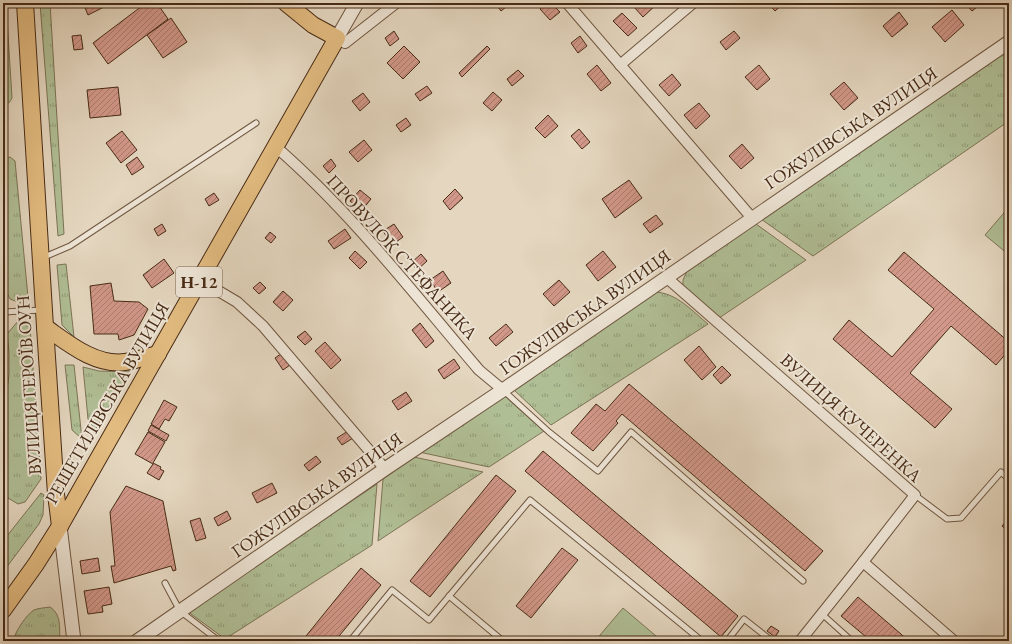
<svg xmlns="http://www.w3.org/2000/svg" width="1012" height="644" font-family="'EB Garamond',serif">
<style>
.grass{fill:url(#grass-tufts);stroke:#7c7455}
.park{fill:#b0be95;stroke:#7c7455}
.building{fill:url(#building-hatch);stroke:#482b15}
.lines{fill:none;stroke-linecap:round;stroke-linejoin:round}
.service-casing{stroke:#6f5640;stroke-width:7}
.minor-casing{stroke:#6f5640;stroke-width:12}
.tertiary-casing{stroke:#6f5640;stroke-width:15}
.primary-casing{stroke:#482b15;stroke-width:18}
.service{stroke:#ede4d5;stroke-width:5}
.minor{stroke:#ede4d5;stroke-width:10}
.tertiary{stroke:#ede4d5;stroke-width:13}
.primary{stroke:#e2bb80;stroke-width:16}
.labels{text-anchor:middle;stroke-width:4;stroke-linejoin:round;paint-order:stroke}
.shield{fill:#ede4d5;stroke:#7a624f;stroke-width:1}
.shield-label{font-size:17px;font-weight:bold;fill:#482b15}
.street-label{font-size:18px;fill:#482b15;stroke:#ede4d5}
</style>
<defs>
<pattern id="grass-tufts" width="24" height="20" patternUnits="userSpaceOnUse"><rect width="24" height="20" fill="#b0be95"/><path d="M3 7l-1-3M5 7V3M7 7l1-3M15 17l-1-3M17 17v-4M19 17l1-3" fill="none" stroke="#919b78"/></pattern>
<pattern id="building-hatch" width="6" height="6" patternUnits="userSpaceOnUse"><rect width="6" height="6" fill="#d19788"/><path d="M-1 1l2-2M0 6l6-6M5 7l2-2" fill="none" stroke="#ac7b6e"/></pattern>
</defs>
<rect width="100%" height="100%" fill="#e4d6bf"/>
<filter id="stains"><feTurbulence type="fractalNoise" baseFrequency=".005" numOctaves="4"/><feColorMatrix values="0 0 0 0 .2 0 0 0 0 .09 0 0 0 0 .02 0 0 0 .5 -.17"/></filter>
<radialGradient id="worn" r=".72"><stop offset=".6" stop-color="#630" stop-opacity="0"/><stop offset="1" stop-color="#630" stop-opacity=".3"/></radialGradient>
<!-- grass -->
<g class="grass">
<path d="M3,3H6L12,98C10,102 8,105 3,105Z"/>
<polygon points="40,3 50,3 64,234 58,236"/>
<polygon points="1009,50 1009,121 813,256 761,219"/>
<polygon points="10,157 15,161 28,297 25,301 20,303 10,299 7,293 3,242 3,159"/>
<polygon points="756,224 806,260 719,318 688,291 683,285 683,280 687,271"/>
<polygon points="66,264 74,337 62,325 57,265"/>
<path d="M655,292C677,293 692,311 708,324L551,425L513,389Z"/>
<path d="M19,320C25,321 27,322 30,327L41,479L25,502L18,504L8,498L5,494L3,457V395L8,383L9,374V352L7,334Z"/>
<polygon points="65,365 74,365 82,439 72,430"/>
<polygon points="83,367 99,371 130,372 95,430 88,419"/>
<polygon points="504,395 544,431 489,467 419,452"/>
<polygon points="414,457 483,472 378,541 383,479"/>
<polygon points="377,484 372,545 225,639 187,611"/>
<polygon points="41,493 44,495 43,515 39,524 3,572 3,541"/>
<path d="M50,607C62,615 59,628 60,641H13C15,632 26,615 34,610C39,608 44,608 50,607Z"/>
</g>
<!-- park -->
<g class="park">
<polygon points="1009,207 1009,255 985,235"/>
<polygon points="623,608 662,641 595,641"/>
</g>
<!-- building -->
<g class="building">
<polygon points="83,3 107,3 108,5 88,15"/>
<polygon points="146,3 157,3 168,19 108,64 93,43"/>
<polygon points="495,3 511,3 501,11"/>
<polygon points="546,3 551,3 560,12 550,20 540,9"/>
<polygon points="638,3 658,3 643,17 634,7"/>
<polygon points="768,3 784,3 775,11"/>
<polygon points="965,3 982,3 972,11"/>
<polygon points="952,10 964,25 945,42 932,27"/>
<polygon points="899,12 908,24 892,37 883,26"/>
<polygon points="622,13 637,28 628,36 613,21"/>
<polygon points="171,18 187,42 163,58 147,35"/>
<polygon points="394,31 399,39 390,46 385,38"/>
<polygon points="734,31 740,38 726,50 720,42"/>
<polygon points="81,35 83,49 74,50 72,36"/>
<polygon points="580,36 587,46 578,53 571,43"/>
<polygon points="404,46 420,62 403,79 387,63"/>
<polygon points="487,46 490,49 462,77 459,73"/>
<polygon points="597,65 611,83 601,91 587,74"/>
<polygon points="759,65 770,79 757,90 745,77"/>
<polygon points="518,70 524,76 512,86 507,79"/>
<polygon points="672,74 681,85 669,96 659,85"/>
<polygon points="844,82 858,98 844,110 830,94"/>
<polygon points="427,86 432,93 420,101 415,94"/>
<polygon points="118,87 121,115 90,118 87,90"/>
<polygon points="493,92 502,100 492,111 483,103"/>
<polygon points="363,93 370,102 360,111 352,101"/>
<polygon points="699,103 710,116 696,129 684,115"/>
<polygon points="548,115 558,126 545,138 535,128"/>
<polygon points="406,118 411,125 401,132 396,125"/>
<polygon points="579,129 590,142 582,149 571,136"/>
<polygon points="122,131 137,150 121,163 106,143"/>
<polygon points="364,140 372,150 358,162 349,152"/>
<polygon points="742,144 754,158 741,169 729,156"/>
<polygon points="137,157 144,167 132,175 126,165"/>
<polygon points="331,159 336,166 329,173 323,166"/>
<polygon points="629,180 642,198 615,218 602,199"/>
<polygon points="455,189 463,198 450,210 443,201"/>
<polygon points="360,190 371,199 362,210 350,201"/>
<polygon points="214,193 219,200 209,206 205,199"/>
<polygon points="656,215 663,224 650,233 643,224"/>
<polygon points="162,224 166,231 158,236 154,229"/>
<polygon points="394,224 403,237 392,245 383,231"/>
<polygon points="345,229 351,238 334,249 328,241"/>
<polygon points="270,232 276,237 271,243 265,238"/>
<polygon points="355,251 367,262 360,269 349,258"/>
<polygon points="603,251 616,267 598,281 586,265"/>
<polygon points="904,252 1009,342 1009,350 996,365 951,326 910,373 952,409 935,428 833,339 849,320 892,357 934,309 888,270"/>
<polygon points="421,254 427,261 417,270 411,263"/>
<polygon points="164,259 174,273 152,288 143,275"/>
<polygon points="443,271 451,283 438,292 430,280"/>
<polygon points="559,280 570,292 554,306 543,294"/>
<polygon points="260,282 266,288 259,294 253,288"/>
<polygon points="111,283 114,301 139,302 148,309 134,335 119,340 118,334 94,334 90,286"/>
<polygon points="283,291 293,300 283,311 273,302"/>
<polygon points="420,323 434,341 426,348 412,330"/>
<polygon points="506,324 513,332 496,346 489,338"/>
<polygon points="305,331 312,339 305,345 297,337"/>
<polygon points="325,342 341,360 331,369 315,351"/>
<polygon points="699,346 716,367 702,380 684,360"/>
<polygon points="282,353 290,365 283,370 275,358"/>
<polygon points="454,359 460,368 444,379 438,370"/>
<polygon points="722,366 731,375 721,384 713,375"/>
<polygon points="629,384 823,551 805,571 622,414 616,421 618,423 593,451 571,433 596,404 605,411"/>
<polygon points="406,392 412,401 398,410 392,401"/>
<polygon points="164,400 177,407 169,421 165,419 159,429 151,424"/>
<polygon points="151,425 169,435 166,441 148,431"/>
<polygon points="348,431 353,438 342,445 337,438"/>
<polygon points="148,432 165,442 153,463 161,467 160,469 164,471 159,480 147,473 153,464 135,454"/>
<polygon points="543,451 738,616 721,637 525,471"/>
<polygon points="316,456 321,462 309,471 304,465"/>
<polygon points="496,475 516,491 430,597 410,581"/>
<polygon points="272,483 277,493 257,503 252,493"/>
<polygon points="126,486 163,501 176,570 173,571 171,566 114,583 111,566 115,566 110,512"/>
<polygon points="227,511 231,519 218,526 214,518"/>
<polygon points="200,518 206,538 196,541 190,521"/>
<polygon points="1009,518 1009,532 1002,526"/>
<polygon points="562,548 578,560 531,618 516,606"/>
<polygon points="98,558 100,571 82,574 80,561"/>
<polygon points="361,568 381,585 335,641 302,641"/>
<polygon points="109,587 112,604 102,606 103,612 88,614 84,591"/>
<polygon points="858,597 909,641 871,641 841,616"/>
<polygon points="771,626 779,631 775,637 767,631"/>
</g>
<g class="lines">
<!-- service casing -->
<g class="service-casing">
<g id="service">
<polyline points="42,258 70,246 256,123"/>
<polyline points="3,312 42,310"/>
<polyline points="504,391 549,432 598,471 631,432 803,581"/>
<polyline points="915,495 947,519 961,518 1001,472 1009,479"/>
<polyline points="165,583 180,611 219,641"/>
<polyline points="449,596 503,641"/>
<polyline points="822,614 852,641"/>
<polyline points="350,641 392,590 429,620 530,500 702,641"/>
<polyline points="727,641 744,619 772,641"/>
</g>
</g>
<!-- minor casing -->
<g class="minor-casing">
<g id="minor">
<polyline points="567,3 752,218"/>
<polyline points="337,38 345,43 396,3"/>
<polyline points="620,65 693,3"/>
<path d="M276,147C352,213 414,294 479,370L503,390"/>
<polyline points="667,278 915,495 863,562 954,641"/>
<polyline points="200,280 237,302 263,326 385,469"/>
<polyline points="800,641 863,562"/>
</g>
</g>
<!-- tertiary casing -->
<g class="tertiary-casing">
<g id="tertiary">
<polyline points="337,38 357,3"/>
<polyline points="60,526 74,641"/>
<polyline points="137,641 385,469 503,390 1009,42"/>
</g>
</g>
<!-- primary casing -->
<g class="primary-casing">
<g id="primary">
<polyline points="25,3 45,327 56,494 60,526"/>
<path d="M45,327C68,343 95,366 125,362C136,361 147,356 158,354"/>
<polyline points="3,610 36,564 60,526 337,38 313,25 286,3"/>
</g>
</g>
<!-- service -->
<use href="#service" class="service"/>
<!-- minor -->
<use href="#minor" class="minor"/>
<!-- tertiary -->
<use href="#tertiary" class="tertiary"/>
<!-- primary -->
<use href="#primary" class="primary"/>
</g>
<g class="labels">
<!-- shield labels -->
<rect class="shield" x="176" y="267" width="46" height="30" rx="3"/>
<g class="shield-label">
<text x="199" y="288">Н-12</text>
</g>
<!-- street labels -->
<g class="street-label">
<text transform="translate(851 128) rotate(-34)" y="6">ГОЖУЛІВСЬКА ВУЛИЦЯ</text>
<text transform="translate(402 257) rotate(48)" y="6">ПРОВУЛОК СТЕФАНИКА</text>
<text transform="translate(585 312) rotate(-35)" y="6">ГОЖУЛІВСЬКА ВУЛИЦЯ</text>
<text transform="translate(29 385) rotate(-94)" y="6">ВУЛИЦЯ ГЕРОЇВ ОУН</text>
<text transform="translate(107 403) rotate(-60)" y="6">РЕШЕТИЛІВСЬКА ВУЛИЦЯ</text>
<text transform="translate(851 418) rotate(42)" y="6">ВУЛИЦЯ КУЧЕРЕНКА</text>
<text transform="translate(317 495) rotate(-35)" y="6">ГОЖУЛІВСЬКА ВУЛИЦЯ</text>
</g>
</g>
<!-- margin -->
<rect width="1012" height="644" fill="none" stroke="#e4d6bf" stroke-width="16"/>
<rect x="4" y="4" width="1004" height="636" fill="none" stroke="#482b15" stroke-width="2"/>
<rect x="8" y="8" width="996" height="628" fill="none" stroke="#482b15"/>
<rect width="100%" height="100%" filter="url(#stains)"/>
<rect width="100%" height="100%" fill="url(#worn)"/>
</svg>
